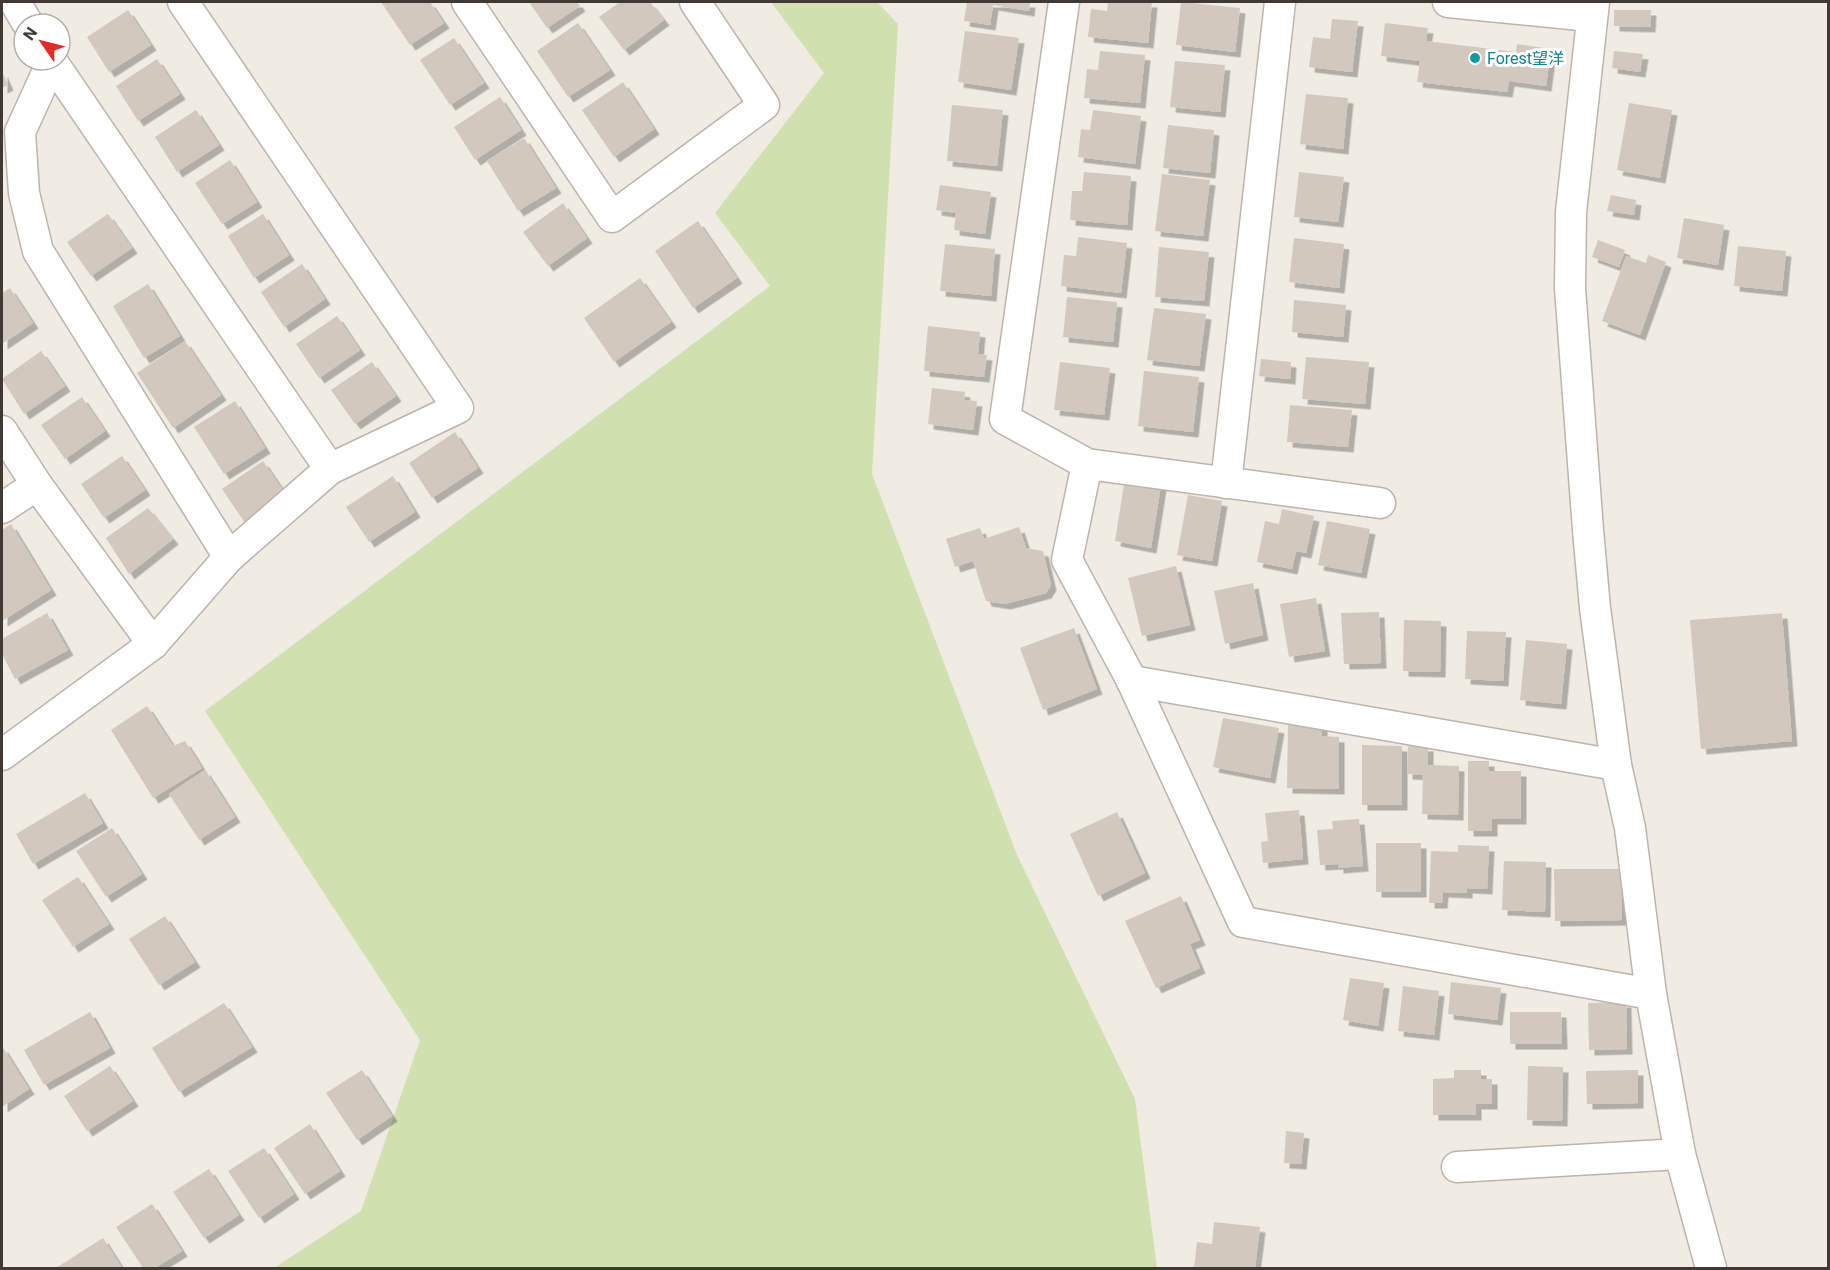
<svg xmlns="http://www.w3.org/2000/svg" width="1830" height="1270" font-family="Roboto,'Noto Sans JP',sans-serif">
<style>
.green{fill:#d0e1af}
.building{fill:#d3c8bd;filter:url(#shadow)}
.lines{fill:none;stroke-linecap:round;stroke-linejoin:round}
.minor-casing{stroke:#bdb4aa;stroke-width:33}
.minor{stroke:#fff;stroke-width:30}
.culture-dot{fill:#0f9aa8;stroke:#fff;stroke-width:2}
.labels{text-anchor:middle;stroke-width:6;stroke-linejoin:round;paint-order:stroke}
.culture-label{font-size:16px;fill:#0d838f;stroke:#fff;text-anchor:start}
</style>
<defs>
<filter id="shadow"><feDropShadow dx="5.5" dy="5.5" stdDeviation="0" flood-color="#0004"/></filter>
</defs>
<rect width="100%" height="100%" fill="#f0ebe3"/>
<!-- green -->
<polygon class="green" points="771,2 877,2 898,24 872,474 1017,855 1135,1099 1157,1268 274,1268 361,1211 420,1040 205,711 770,286 715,213 824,73"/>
<!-- building -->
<g class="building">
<polygon points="381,2 430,2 444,23 410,45"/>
<polygon points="529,2 577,2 580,6 547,28"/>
<polygon points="620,2 650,2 664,20 624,50 599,17"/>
<polygon points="967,2 1030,2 1029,11 993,5 990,25 964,21"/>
<polygon points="1108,2 1152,2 1148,43 1088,37 1091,9 1107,11"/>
<polygon points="1181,2 1240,8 1235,52 1176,45"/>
<polygon points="128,10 151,45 109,72 87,37"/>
<polygon points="1614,10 1651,10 1650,27 1614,26"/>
<polygon points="1332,19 1358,21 1352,72 1309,67 1313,37 1330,39"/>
<polygon points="578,23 610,70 568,97 537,51"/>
<polygon points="1385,23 1428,28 1426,41 1516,52 1517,44 1551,49 1546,86 1509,81 1507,92 1417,82 1420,61 1381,56"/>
<polygon points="965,31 1019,38 1011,90 958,82"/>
<polygon points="454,38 484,83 450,105 420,60"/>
<polygon points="1100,51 1145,55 1140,103 1084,98 1087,69 1098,70"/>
<polygon points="1614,51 1643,54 1640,72 1612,68"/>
<polygon points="157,59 180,94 138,121 116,86"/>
<polygon points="1175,61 1225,65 1220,112 1170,107"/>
<polygon points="2,71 8,85 2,88"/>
<polygon points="623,82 654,129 614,157 582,110"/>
<polygon points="1306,94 1348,98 1343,149 1300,144"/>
<polygon points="500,97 521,130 475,160 454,127"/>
<polygon points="1629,103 1672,110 1660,178 1617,170"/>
<polygon points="952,105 1003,110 997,166 947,161"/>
<polygon points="196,110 219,145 177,172 155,137"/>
<polygon points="1093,110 1141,116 1135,164 1078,157 1081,129 1090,130"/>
<polygon points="1168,125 1214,130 1210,173 1163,168"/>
<polygon points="524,138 556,188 518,211 487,161"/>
<polygon points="230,160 257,202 222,224 195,183"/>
<polygon points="1084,172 1131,176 1127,225 1070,220 1072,191 1082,191"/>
<polygon points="1299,172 1344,177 1338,222 1294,217"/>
<polygon points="1162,174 1210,180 1203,236 1155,231"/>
<polygon points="940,185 991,192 985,234 954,230 956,213 936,210"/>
<polygon points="1611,195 1636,200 1634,215 1607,211"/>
<polygon points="563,203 587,238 548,266 523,232"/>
<polygon points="108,214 132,248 91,276 67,242"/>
<polygon points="263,214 289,255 254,278 228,236"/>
<polygon points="1684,218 1724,225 1718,265 1677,258"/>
<polygon points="698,221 737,278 693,308 655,251"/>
<polygon points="1078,237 1127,243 1121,293 1061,286 1064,255 1076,256"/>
<polygon points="1294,238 1344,244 1339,288 1289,282"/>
<polygon points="1598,240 1625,250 1619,267 1592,257"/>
<polygon points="945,244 995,249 991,296 940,291"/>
<polygon points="1738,246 1786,251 1782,291 1734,286"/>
<polygon points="1159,247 1209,252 1204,301 1155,297"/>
<polygon points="1648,255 1666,262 1640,335 1602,321 1626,256 1646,263"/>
<polygon points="302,264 325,299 284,327 261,292"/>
<polygon points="640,278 671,322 614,362 584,318"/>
<polygon points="148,284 180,336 144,358 113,306"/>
<polygon points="10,288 33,323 2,344 2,293"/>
<polygon points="1067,297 1117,302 1113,342 1063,337"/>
<polygon points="1294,300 1346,305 1343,337 1292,332"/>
<polygon points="1154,308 1206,314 1199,366 1147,360"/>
<polygon points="337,316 360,350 319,378 296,344"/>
<polygon points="928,326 980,332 978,354 987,355 984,377 924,371"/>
<polygon points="185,341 221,395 173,428 137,373"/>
<polygon points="41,351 65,386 24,414 2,379"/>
<polygon points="1306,357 1369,362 1365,404 1302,399"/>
<polygon points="1261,359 1291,362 1290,379 1259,376"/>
<polygon points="372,362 396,396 355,424 331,390"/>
<polygon points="1060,362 1110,368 1104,415 1054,410"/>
<polygon points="1144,371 1199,377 1193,432 1138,426"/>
<polygon points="932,388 965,392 964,400 977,401 973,430 928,424"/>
<polygon points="82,397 105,431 65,459 41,425"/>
<polygon points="235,401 265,448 224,474 194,427"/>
<polygon points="1290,405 1352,410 1348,447 1287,442"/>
<polygon points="455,432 478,468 432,498 409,463"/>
<polygon points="122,456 145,490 104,518 81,484"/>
<polygon points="263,461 286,495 245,523 222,489"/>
<polygon points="393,476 415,512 369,542 346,507"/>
<polygon points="1125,478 1161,485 1151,548 1115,541"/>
<polygon points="1188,495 1222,501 1212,561 1177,555"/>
<polygon points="148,508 173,539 129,574 106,538"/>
<polygon points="1282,509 1314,516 1306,553 1296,551 1292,569 1257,562 1265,521 1279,524"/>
<polygon points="1327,521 1370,529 1361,573 1318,565"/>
<polygon points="11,524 51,590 2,621 2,530"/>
<polygon points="1019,527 1026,548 1043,551 1051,585 1046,593 1005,604 986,601 973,561 955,567 946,539 980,528 984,539"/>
<polygon points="1176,566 1190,625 1142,636 1128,578"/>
<polygon points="1253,583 1263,635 1225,644 1214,591"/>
<polygon points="1316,598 1325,651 1289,657 1280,604"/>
<polygon points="1379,612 1381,663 1344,664 1341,613"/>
<polygon points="47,613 68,650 15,679 2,654 2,639"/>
<polygon points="1782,613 1792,741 1701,749 1690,620"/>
<polygon points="1404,620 1441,621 1440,672 1403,671"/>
<polygon points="1074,628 1097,689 1043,710 1020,648"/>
<polygon points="1467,631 1506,632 1503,681 1465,679"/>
<polygon points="1526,640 1567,644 1561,704 1520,700"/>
<polygon points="147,706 173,746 185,741 202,768 153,798 111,730"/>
<polygon points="1223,718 1279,728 1270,778 1213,767"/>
<polygon points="1288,725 1322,725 1322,736 1339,737 1339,789 1287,788"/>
<polygon points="1362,745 1402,746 1402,805 1362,805"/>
<polygon points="1408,746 1428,746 1428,765 1459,766 1458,815 1422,814 1423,775 1407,774"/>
<polygon points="1468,761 1489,761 1489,771 1521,771 1521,819 1492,819 1492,831 1468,831"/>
<polygon points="205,770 235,817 199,840 169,794"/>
<polygon points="85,793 103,823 33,864 16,834"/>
<polygon points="1299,810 1303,859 1263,863 1261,842 1268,841 1265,813"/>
<polygon points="1117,812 1145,873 1098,896 1070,834"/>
<polygon points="1359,819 1363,866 1338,868 1338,864 1320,865 1317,830 1333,829 1332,821"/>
<polygon points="112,828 142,874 106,897 76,851"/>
<rect x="1376" y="843" width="45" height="49"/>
<polygon points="1458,845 1489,846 1487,889 1467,888 1467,893 1443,892 1442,903 1429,903 1431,851 1458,852"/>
<polygon points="1504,861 1546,862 1545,912 1502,910"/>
<polygon points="1554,869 1621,869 1622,920 1555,921"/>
<polygon points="78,877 109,924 73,947 42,900"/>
<polygon points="1181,896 1200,940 1190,944 1200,968 1156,988 1125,921"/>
<polygon points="165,916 195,962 159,985 129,939"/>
<polygon points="1350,978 1384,983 1378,1026 1343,1020"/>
<polygon points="1451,982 1501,988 1497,1020 1448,1014"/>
<polygon points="1403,986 1439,991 1434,1035 1398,1031"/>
<polygon points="1626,1002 1627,1049 1589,1050 1588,1003"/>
<polygon points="224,1003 252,1047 179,1092 152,1048"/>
<polygon points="90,1012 110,1048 44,1085 24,1050"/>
<polygon points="1510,1012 1561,1012 1562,1044 1510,1044"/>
<polygon points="2,1046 29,1089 2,1107"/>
<polygon points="110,1066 133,1101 87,1131 64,1096"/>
<polygon points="1528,1066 1563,1067 1562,1121 1527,1120"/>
<polygon points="362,1070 392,1116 357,1140 326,1093"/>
<polygon points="1454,1070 1481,1070 1481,1079 1492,1079 1492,1104 1476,1104 1476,1115 1433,1115 1433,1079 1454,1078"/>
<polygon points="1638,1070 1638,1103 1587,1104 1586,1071"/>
<polygon points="310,1124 340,1171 305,1194 274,1148"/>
<polygon points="1286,1131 1304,1133 1301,1164 1284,1163"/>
<polygon points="264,1148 294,1194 259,1218 228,1171"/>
<polygon points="209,1169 239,1215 204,1238 173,1192"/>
<polygon points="152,1204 182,1251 155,1268 143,1268 116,1227"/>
<polygon points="1214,1222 1260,1227 1255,1268 1194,1268 1197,1242 1212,1244"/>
<polygon points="103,1238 122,1268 56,1268"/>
</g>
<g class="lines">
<!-- minor casing -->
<g class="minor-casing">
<g id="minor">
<polyline points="15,2 28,24"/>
<polyline points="467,2 612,217 764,105 695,2"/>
<polyline points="1064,2 1005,419 1087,464 1380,503"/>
<polyline points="1448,2 1590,16"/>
<polyline points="1594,2 1571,212 1570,288 1588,530 1595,608 1616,765 1630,828 1651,994 1680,1154 1711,1268"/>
<polyline points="51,60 330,469"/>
<polyline points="52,62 20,132 24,193 38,251 229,557"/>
<polyline points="2,431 37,485 153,644"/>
<polyline points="1087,464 1067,560 1132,681 1243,922 1651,994"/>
<polyline points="1226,483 1280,2"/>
<polyline points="2,508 37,485"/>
<polyline points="1132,681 1616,765"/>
<polyline points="2,755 153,644 229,557 330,469 458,408 183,2"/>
<polyline points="1457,1167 1680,1154"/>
</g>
</g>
<!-- minor -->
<use href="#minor" class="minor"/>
</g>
<!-- markers -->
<circle class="culture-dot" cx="1475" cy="58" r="6"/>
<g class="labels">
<!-- culture labels -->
<g class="culture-label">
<text x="1487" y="64">Forest望洋</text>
</g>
</g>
<!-- border -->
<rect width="1830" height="1270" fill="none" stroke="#413a34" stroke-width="6"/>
<!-- north arrow -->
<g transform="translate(42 42) rotate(305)"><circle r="28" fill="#ffffff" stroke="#b3b0ae" stroke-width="1.5"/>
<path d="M0-4.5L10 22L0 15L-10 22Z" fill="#e72a23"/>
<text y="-9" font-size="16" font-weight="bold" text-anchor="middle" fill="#413a34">N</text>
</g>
</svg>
